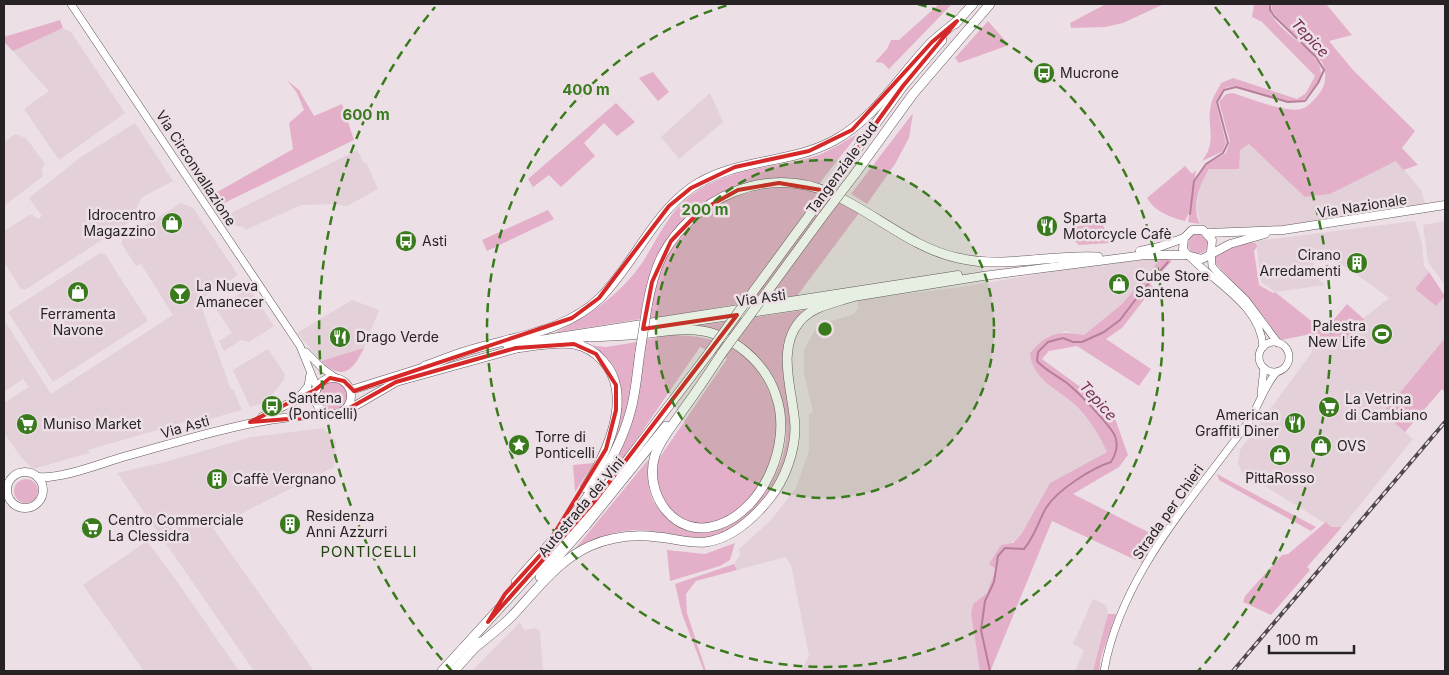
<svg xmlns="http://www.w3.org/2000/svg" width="1449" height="675" font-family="Inter,sans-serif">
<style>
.built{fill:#e3d0d9}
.green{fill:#e4b0c9}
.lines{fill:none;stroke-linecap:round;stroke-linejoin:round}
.stream{stroke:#b97e9b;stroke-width:2}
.secondary-casing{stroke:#63595d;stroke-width:8}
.primary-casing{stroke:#63595d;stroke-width:9}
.highway-casing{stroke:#63595d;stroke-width:10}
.secondary{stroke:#fff;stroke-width:7}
.primary{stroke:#fff;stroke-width:8}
.highway{stroke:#fff;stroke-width:9}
.rail-casing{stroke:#4e494c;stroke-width:4}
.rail{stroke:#ece0e6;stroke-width:2;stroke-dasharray:5.5;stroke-linecap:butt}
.highway-bridge-casing{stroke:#63595d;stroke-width:10;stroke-linecap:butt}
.highway-bridge{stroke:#fff;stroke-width:9}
.marked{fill:none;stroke:#d62828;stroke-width:4;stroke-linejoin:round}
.ring{fill:none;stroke:#397b1c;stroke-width:2.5;stroke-dasharray:9 6}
.labels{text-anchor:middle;stroke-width:5;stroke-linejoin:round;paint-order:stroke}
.poi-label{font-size:14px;fill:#272325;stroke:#ece0e6;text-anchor:start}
.street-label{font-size:14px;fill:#272325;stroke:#ece0e6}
.water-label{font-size:15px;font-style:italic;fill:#742c55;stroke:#ece0e6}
.neighbourhood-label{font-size:15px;letter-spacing:1px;fill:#1e480c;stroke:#ece0e6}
.centre{fill:#397b1c;stroke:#ece0e6;stroke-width:2.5}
.ring-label{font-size:15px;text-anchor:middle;font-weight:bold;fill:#397b1c;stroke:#ece0e6;stroke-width:5;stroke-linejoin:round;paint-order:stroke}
</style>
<rect width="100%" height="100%" fill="#ece0e6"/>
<!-- built -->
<g class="built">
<polygon points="63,28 71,32 125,113 59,160 24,109 49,91 13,51"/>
<polygon points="710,93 723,122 679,159 661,137"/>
<polygon points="135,123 173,181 141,198 131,221 25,290 21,289 4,262 4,231 31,214 38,219 42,216 29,198 81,157"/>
<polygon points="15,134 26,138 45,164 42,168 43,176 4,206 4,142"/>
<polygon points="1249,144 1264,158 1373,172 1397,161 1421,190 1426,206 1296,226 1220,231 1200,224 1197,207 1201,180 1209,169"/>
<polygon points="357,150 364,163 366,162 378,189 347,206 335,204 301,205 246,230 244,227 231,225 225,216"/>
<polygon points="181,203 193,208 238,275 199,300 231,390 233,389 242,410 199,422 198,419 133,437 88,450 89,453 33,469 21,457 4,433 4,403 29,387 23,379 4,392 4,320 51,394 173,315 141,264 136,266 121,243 123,239"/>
<polygon points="1415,221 1422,244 1424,266 1429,272 1415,289 1436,306 1445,295 1445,338 1383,413 1413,439 1342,527 1331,527 1242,472 1238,464 1240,450 1312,352 1313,343 1318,338 1330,338 1344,343 1365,320 1364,318 1389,298 1349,269 1317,251 1311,273 1325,285 1275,292 1261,282 1256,241"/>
<polygon points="1445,221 1445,285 1428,262 1423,225"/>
<polygon points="100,253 105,254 148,321 53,382 8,312"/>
<polygon points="1162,257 1122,304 1084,335 1065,331 1030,353 1049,385 1074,404 1099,432 1107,452 1050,483 1022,533 989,564 996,569 987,593 973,604 971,613 980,671 801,671 809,656 791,565 786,557 737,570 734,564 740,555 739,549 772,519 796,488 809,451 809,414 813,412 804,374 804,350 816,328 821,324 854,314 858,308 857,300 961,287 1128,259"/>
<polygon points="249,288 274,326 249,342 241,340 224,351 219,341 232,333 216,309"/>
<polygon points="352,300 379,310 364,348 321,361 297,333"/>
<polygon points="268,349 285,374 284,380 265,403 250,407 233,370"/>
<polygon points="323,428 336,442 334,467 213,528 314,671 254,671 117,473 165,462 251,437"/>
<polygon points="147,541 176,580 239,671 144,671 83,585"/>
<polygon points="1093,599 1106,605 1109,618 1093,671 1075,671 1084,650 1073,644"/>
<polygon points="520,622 524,630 536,628 540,631 543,671 472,671"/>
</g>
<!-- green -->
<g class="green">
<polygon points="939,4 952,4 889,69 883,63 875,62 887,49 891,40 899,40"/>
<polygon points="1106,4 1164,4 1123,23 1105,27 1071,28 1070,23"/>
<path d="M1254,4H1269C1267,30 1329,52 1320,77C1317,85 1309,93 1304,100L1287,102L1235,86L1225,88L1216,103L1226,143L1222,152L1202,161C1218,140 1206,127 1211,105C1212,97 1218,90 1221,83L1233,78L1297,99L1306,93L1315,76L1262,22L1252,17Z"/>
<path d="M1272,4H1326L1352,35L1329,41L1353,70L1415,131L1402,148L1418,165L1403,170L1396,161L1330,194L1305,197L1249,144L1240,150L1239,169H1209C1200,183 1191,208 1200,224L1188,222L1195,181L1207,164L1226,153L1230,142L1219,102L1226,94L1233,93C1249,98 1284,113 1301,109C1309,107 1317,97 1321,91C1327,82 1326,71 1322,62L1277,17L1271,10Z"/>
<polygon points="60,20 63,28 13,51 4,42 4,37"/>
<polygon points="988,21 1009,45 959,63 955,58"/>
<polygon points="653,72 669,92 658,101 639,78"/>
<polygon points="287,80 299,90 314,116 342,104 354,140 218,206 212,195 293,149 289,123 304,110 297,93"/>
<polygon points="616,103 635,122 617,136 604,123 584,143 595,156 561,187 549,175 533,187 528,179"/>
<polygon points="913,113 909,138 895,164 867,204 851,194"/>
<path d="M859,133L819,184L787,179L709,201L656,262L646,289L640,319L555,333C589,315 620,295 642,263C657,240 668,213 690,196C727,168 769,169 812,157C829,152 843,142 859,133Z"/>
<path d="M1185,166L1192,174L1196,170L1189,213L1185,221C1171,218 1154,211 1147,198Z"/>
<path d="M779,187C809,188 834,196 859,213L797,296L772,298L650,319C657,241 701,195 779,187Z"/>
<polygon points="548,210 554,219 487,251 482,240"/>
<polygon points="1102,222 1110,243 1079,245 1062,229"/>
<circle cx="1198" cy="244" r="10"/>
<polygon points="1249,242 1256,243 1257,247 1254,251 1259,285 1273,293 1275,292 1324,331 1347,304 1365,320 1344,343 1330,338 1306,335 1281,340 1249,298 1215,263 1215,257 1218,253"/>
<path d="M1162,257L1172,261L1150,284L1154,287L1122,328L1106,339L1151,369L1139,386L1077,346L1049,351L1042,359L1112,410L1128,455L1119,467L1073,494L1158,537L1142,563L1052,521L992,667L990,671H980L971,614L973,604L987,593L996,569L989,564L1001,545L1013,543L1022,533L1050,483L1107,452C1099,434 1089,418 1074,404C1056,388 1032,379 1030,353C1047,333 1059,330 1084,335L1122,304Z"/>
<polygon points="1429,272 1445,296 1436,306 1415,289"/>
<path d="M805,310C763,353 799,391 790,439C783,480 747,538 700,539C679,539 660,531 640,530C616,529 596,539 575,549L648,460C647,487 648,503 671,521C724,561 784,487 786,436C788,414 781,394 768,376C763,369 758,359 752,354C739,344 710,334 694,326Z"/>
<path d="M669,335C708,335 743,343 763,380C788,423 780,465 746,501C739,508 731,516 722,520C679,536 651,501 658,460L727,359L700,347L632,446L588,501L620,449L645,340Z"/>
<polygon points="1445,338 1445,392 1442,389 1405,432 1383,413"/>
<path d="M637,342C634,375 631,407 618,437C611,454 601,469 592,485L617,421L613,370L579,344L606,347Z"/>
<path d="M364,348C352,372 343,381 321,361Z"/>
<circle cx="333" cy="397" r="15"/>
<polygon points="594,463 575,492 573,465"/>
<polygon points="1217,474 1316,527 1311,531 1219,480"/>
<circle cx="26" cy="491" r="12"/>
<polygon points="1326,522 1331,527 1342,527 1307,567 1310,570 1271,615 1243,602 1245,596 1282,555 1288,554"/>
<polygon points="735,543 730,560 720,566 670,581 667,550 705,554"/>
<polygon points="734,564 737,570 696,581 686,594 687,613 706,671 704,671 682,614 675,584"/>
<polygon points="1108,614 1116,614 1101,657 1099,671 1093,671"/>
</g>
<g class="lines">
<!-- stream -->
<g class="stream">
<polyline points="1190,214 1194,181 1206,164 1223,153 1228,143 1217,102 1224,90 1236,87 1288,102 1305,101 1318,83 1324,70 1316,57 1274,16 1270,10 1270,4"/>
<path d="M990,671L981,630L985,601L994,582L998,556L1005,548L1024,549C1035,536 1038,522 1046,508C1057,490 1092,468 1111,462C1116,454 1119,446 1115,436C1110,425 1078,392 1068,384C1058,376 1046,371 1037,361L1038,352L1048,342L1063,338L1073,342H1082L1104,332L1120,320L1142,291L1168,262"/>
</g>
<!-- secondary casing -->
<g class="secondary-casing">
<g id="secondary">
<polyline points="71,4 300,346 317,388"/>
<polyline points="1211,252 1212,266 1217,272 1246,300 1278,343"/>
<path d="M1190,257C1216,284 1261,306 1263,347"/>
<circle cx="1274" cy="357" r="15"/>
<polyline points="306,352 322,368 336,378"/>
<polyline points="1261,394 1264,368"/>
<polyline points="299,397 308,386 310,374"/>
<path d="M1104,671C1121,574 1193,499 1249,421C1258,407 1266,382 1277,372"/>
</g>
</g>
<!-- primary casing -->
<g class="primary-casing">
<g id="primary">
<polyline points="1208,233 1283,230 1445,205"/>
<polyline points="1140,251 1159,247 1184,238"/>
<polyline points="1211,252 1212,240 1203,230 1192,230 1184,238 1183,249 1187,255 1202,259 1230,244 1265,234"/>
<polyline points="847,298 983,276 1145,255 1187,255"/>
<polyline points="622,332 831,301"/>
<polyline points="563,341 593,336"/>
<polyline points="507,345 958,275"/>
<circle cx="333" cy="396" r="18"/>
<polyline points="351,390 431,365"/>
<polyline points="348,407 353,407 396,382 522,347"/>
<polyline points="262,417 316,390"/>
<circle cx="25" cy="490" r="18"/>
<path d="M38,477C62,479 99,464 123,457C192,438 254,417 326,414"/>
</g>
</g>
<!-- highway casing -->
<g class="highway-casing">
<g id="highway">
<polyline points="955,24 973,4"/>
<polyline points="842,170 903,86 942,40"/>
<polyline points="855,174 913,94 990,4"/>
<polyline points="773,284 823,216"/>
<polyline points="750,296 811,213"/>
<path d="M647,307C650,290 654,272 662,256C693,198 767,164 830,193C874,212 911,248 958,258C1005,269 1051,254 1098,257"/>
<path d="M589,337C605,336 622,336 638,334C656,333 676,328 695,330C732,333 767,363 777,399C791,443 765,509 718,525C675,540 643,494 655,455C661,438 674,424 683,410C697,391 709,373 722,353"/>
<path d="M516,348C534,346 556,341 574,344C585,346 595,352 603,361C635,396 606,455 585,488"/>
<path d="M425,366C438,362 451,356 464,352C510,337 564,333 600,298C634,264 651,217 691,188C734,158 788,165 833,141C875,119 899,76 931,43C939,35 949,28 957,21"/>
<polyline points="540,577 586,525 666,426"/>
<path d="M516,582C560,532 612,478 630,413C636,393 637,372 640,352"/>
<path d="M477,646C488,637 501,627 511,617C536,591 557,561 590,546C611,537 634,534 657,537C673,538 690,544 706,542C732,538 754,518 770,498C785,479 795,452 795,427C794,394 775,350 800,321C813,306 834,303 852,297"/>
<polyline points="442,671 570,531 629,458 709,353"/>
<polyline points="454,671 480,642"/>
</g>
</g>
<!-- secondary -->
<use href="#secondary" class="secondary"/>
<!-- primary -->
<use href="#primary" class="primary"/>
<!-- highway -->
<use href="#highway" class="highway"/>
<!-- rail casing -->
<g class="rail-casing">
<polyline id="rail" points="1233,671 1445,422"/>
</g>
<!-- rail -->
<use href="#rail" class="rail"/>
<!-- highway-bridge casing -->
<g class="highway-bridge-casing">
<g id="highway-bridge">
<polyline points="811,213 842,170"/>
<polyline points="823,216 855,174"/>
<polyline points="640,352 647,307"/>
<polyline points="709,353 750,296"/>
<polyline points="722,353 773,284"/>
</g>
</g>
<!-- highway-bridge -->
<use href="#highway-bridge" class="highway-bridge"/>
</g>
<!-- marked area -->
<path class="marked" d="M957,21L903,86L827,191L779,183L738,190L700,211L671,241L652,282L643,329L737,315L594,502L488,622L505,594L543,552L606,449L616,410V385L596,354L574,344L516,348L396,382L337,415L250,422L315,390L330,378L344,381L354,391L572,318L599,298L669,206L691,188L735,167L809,151L852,130L932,42Z"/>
<!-- distance rings -->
<circle cx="825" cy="329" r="169" fill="#397b1c" fill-opacity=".12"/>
<g class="ring">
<circle cx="825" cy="329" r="169"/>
<path d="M918 4A338 338 0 1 1 732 4"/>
<path d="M452 671A506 506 0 0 1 435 7M1215 7A506 506 0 0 1 1198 671"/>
</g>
<!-- icons -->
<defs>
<g id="bus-disc" transform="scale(1.125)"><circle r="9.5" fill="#397b1c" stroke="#ece0e6"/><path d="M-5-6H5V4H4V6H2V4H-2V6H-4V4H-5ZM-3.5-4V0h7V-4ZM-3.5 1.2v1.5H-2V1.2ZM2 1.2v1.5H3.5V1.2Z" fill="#fff"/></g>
<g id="shop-disc" transform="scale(1.125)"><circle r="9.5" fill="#397b1c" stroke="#ece0e6"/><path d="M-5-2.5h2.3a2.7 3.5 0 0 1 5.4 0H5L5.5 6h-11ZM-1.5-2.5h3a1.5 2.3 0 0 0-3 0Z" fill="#fff"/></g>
<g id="restaurant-disc" transform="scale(1.125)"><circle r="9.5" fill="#397b1c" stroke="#ece0e6"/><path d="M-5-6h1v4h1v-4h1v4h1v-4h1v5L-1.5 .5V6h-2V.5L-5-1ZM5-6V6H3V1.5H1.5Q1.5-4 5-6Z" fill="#fff"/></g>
<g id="building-disc" transform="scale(1.125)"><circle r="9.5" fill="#397b1c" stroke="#ece0e6"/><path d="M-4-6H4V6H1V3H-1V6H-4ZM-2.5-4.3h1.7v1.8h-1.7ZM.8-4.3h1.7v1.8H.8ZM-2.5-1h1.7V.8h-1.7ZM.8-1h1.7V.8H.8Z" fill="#fff"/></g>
<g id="bar-disc" transform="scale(1.125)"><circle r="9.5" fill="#397b1c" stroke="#ece0e6"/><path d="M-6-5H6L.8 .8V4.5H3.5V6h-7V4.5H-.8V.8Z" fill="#fff"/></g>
<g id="stadium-disc" transform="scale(1.125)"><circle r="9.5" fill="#397b1c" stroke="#ece0e6"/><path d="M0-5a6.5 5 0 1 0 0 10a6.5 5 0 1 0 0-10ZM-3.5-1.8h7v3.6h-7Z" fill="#fff"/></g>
<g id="supermarket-disc" transform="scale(1.125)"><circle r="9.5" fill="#397b1c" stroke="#ece0e6"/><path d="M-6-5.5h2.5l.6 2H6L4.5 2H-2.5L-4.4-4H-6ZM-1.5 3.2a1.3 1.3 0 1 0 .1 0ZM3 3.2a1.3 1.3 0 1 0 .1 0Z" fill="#fff"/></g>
<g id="sight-disc" transform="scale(1.125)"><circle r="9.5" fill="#397b1c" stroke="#ece0e6"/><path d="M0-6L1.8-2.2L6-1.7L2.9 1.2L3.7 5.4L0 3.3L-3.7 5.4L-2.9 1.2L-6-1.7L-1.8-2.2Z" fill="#fff"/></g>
</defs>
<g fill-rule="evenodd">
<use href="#bus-disc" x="1044" y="73"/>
<use href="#shop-disc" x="172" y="223"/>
<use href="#restaurant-disc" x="1047" y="226"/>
<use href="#bus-disc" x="406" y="241"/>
<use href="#building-disc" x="1357" y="263"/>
<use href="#shop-disc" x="1119" y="284"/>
<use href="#shop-disc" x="78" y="292"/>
<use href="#bar-disc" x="180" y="294"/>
<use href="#stadium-disc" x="1382" y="334"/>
<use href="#restaurant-disc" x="340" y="337"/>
<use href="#bus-disc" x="272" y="406"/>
<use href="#supermarket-disc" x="1329" y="407"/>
<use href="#restaurant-disc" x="1295" y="423"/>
<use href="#supermarket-disc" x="27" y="424"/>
<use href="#sight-disc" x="519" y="445"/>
<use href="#shop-disc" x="1321" y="446"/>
<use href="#shop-disc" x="1280" y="455"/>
<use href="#building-disc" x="217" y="479"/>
<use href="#building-disc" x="290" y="524"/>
<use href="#supermarket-disc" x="92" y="528"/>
</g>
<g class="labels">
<!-- poi labels -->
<g class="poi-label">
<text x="1060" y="78">Mucrone</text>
<text x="156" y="220" text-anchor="end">Idrocentro<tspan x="156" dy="16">Magazzino</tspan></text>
<text x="1063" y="223">Sparta<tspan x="1063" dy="16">Motorcycle Cafè</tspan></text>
<text x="422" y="246">Asti</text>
<text x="1341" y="260" text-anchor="end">Cirano<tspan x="1341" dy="16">Arredamenti</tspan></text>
<text x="1135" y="281">Cube Store<tspan x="1135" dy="16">Santena</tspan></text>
<text x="196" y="291">La Nueva<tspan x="196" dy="16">Amanecer</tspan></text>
<text x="78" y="319" text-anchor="middle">Ferramenta<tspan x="78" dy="16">Navone</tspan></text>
<text x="1366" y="331" text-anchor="end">Palestra<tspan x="1366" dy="16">New Life</tspan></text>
<text x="356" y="342">Drago Verde</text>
<text x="288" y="403">Santena<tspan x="288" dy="16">(Ponticelli)</tspan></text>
<text x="1345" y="404">La Vetrina<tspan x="1345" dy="16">di Cambiano</tspan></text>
<text x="1279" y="420" text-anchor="end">American<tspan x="1279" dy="16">Graffiti Diner</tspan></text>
<text x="43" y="429">Muniso Market</text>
<text x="535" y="442">Torre di<tspan x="535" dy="16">Ponticelli</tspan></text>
<text x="1337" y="451">OVS</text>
<text x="1280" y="483" text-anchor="middle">PittaRosso</text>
<text x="233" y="484">Caffè Vergnano</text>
<text x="306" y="521">Residenza<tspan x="306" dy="16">Anni Azzurri</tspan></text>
<text x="108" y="525">Centro Commerciale<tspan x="108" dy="16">La Clessidra</tspan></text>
</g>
<!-- street labels -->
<g class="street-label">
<text transform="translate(196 168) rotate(57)" y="5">Via Circonvallazione</text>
<text transform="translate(842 168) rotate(-54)" y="5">Tangenziale Sud</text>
<text transform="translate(1362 206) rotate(-9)" y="5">Via Nazionale</text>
<text transform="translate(761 298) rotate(-8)" y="5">Via Asti</text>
<text transform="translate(185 427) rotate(-16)" y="5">Via Asti</text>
<text transform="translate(581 507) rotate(-50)" y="5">Autostrada dei Vini</text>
<text transform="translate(1168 512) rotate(-55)" y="5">Strada per Chieri</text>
</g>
<!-- water labels -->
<g class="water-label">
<text transform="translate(1310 38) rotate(47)" y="5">Tepice</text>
<text transform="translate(1098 401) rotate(48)" y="5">Tepice</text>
</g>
<!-- neighbourhood labels -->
<g class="neighbourhood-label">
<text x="369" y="557">PONTICELLI</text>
</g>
</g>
<circle cx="825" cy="329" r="8" class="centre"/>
<g class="ring-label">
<text x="586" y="95">400 m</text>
<text x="366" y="120">600 m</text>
<text x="705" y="215">200 m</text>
</g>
<!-- border -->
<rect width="1449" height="675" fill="none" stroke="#272325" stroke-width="10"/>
<!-- scale -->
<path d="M1269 645v8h85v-8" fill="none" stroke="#272325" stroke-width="2.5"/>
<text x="1276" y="645" font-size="15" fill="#272325" stroke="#ece0e6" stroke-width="4" paint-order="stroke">100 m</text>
</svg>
